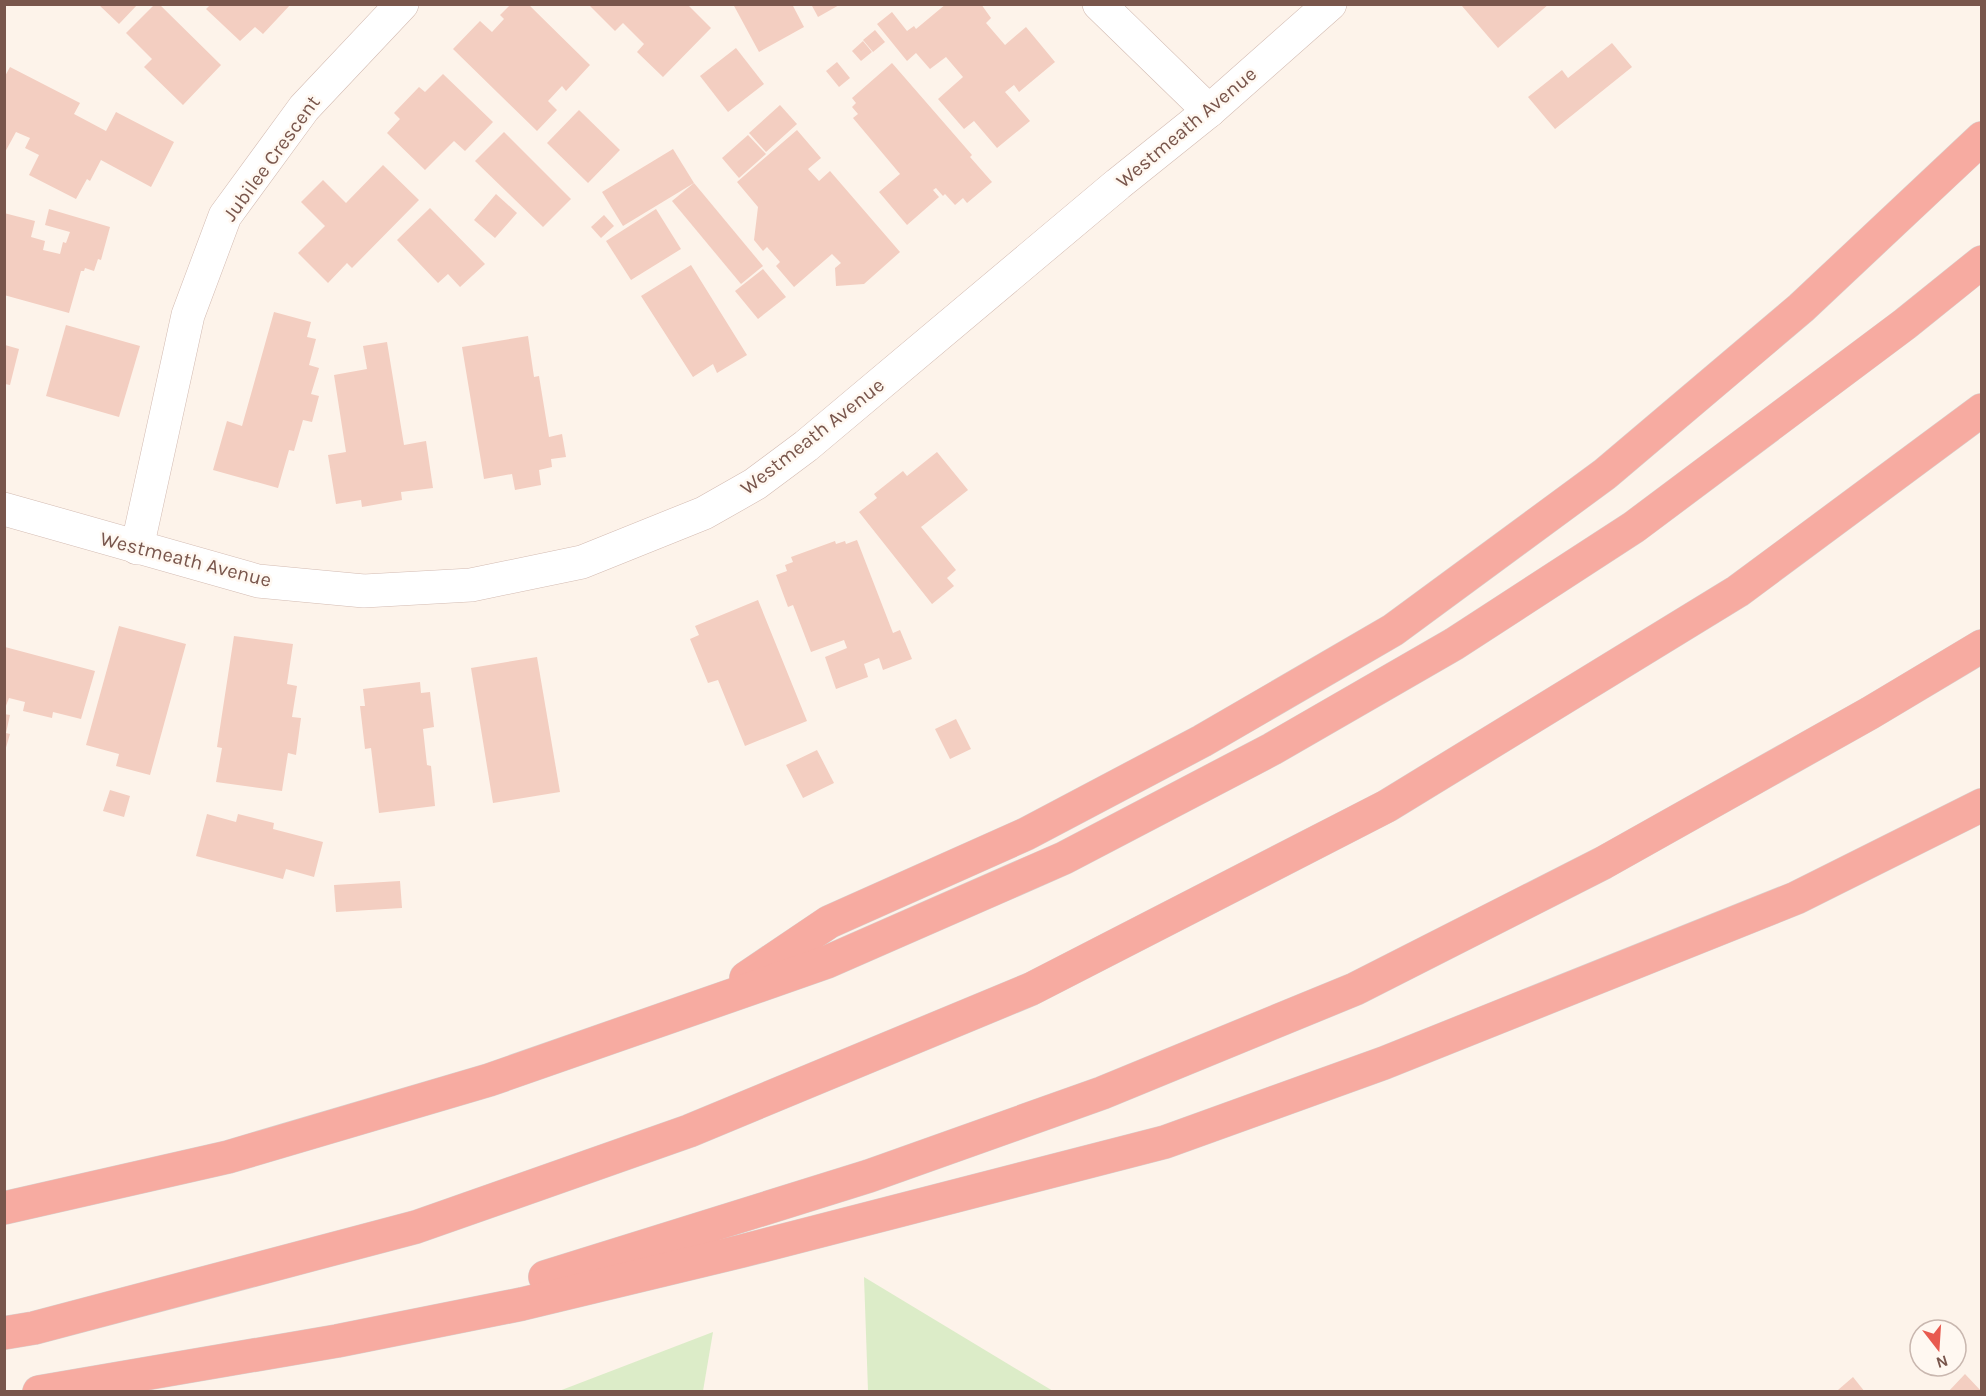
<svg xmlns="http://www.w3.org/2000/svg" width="1986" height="1396" font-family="Karla,sans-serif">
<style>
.green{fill:#dcecc8}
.building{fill:#f3cec1}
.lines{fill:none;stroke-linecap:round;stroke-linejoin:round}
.street-casing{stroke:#d3bbb2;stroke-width:34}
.highway-casing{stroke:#d9d0cd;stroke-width:34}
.street{stroke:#fff;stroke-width:33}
.highway{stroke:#f7aba1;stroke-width:33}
.labels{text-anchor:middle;stroke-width:5;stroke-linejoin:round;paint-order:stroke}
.street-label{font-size:20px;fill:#79564c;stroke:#fff8f1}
</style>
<rect width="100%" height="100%" fill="#fdf3ea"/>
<!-- green -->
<g class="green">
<polygon points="864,1277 1053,1391 868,1391"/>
<polygon points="713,1332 703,1391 559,1391"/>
</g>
<!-- building -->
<g class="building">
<polygon points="98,4 138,4 119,24"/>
<polygon points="211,4 291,4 263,34 255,27 240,41 206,9"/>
<polygon points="511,4 528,4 590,65 566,91 562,86 548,101 557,110 537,131 453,49 480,21 492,32 504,19 500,15"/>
<polygon points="588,4 687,4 711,28 663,77 637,52 644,44 623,23 615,31"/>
<polygon points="733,4 792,4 804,27 759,52"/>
<polygon points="811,4 841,4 818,17"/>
<polygon points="946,4 981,4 991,18 986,23 1005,45 1026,27 1055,62 1019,92 1014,85 1005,92 1030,121 997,148 974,121 964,129 938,99 963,77 946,57 930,69 916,53 907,61 877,24 892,12 907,31 914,26 916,29"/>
<polygon points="1463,4 1549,4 1498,48 1462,6"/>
<polygon points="154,5 160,5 221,65 183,105 144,67 152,59 126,33"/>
<polygon points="875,30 885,42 873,52 863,40"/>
<polygon points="863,41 872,52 861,61 852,51"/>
<polygon points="1612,43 1632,67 1555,129 1528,97 1562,70 1568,78"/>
<polygon points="736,48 764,84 728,112 700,76"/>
<polygon points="837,62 850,78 839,87 826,71"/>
<polygon points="892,63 972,155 970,157 992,182 967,203 963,198 955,205 945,194 943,196 936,188 933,190 939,197 907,225 879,192 900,174 853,118 858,114 852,107 856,103 852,98"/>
<polygon points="10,67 80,103 74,114 106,131 116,112 174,142 151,187 101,160 90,181 87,179 76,199 29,175 39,155 25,148 30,138 16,132 4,154 4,78"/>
<polygon points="443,74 493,122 465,151 454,141 425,170 387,133 400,119 394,113 419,87 425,92"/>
<polygon points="780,105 797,124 766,152 749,133"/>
<polygon points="579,110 620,150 588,183 547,143"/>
<polygon points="797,130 821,158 808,169 819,181 830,171 900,252 864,284 836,286 835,268 841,263 832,254 794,287 776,266 780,262 767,247 763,251 754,240 758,207 737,182"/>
<polygon points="504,132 571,199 543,227 475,161"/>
<polygon points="748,135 766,154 739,178 722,158"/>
<polygon points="673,149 694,183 623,226 602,192"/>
<polygon points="383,165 419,200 352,268 347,263 328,283 298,253 325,226 301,202 323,180 346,203"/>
<polygon points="694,183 763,266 741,284 672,201"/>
<polygon points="496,194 517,213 495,238 474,220"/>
<polygon points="430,208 485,264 460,287 448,274 438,283 397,240"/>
<polygon points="49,209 110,227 101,260 98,259 94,271 85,268 84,271 81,271 69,313 4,295 4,213 35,221 31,237 45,241 43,250 60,254 63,242 66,243 70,232 45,225"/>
<polygon points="656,209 681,249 631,280 606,241"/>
<polygon points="604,215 614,226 601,238 591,227"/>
<polygon points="691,265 747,355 717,373 713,364 693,377 641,296"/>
<polygon points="763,269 786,297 758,319 735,291"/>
<polygon points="274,312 311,322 307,337 316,339 309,365 319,368 311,394 319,396 312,422 303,420 294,451 289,450 278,488 213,470 227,421 242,426"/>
<polygon points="66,325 140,346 119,417 46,396"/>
<polygon points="528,336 534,377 539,376 549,437 562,434 566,457 551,459 552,467 539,470 541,485 515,490 512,474 484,479 462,347"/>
<polygon points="387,342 404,445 426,441 433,488 401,492 402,500 362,507 361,500 336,504 328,455 346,452 334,375 367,369 363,346"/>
<polygon points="5,345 19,349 10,385 5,384"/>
<polygon points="937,452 968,490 921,527 956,570 947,578 954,586 932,604 859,512 877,498 874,494 903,471 907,476"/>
<polygon points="857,540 893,633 900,630 912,659 883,670 879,658 864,664 868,677 836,689 825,657 847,648 844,640 811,652 793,605 788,607 776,575 787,571 785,565 793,562 791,557 835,541 836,544 845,541 846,544"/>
<polygon points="758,600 807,721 745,746 718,680 708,683 690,639 699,635 695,626"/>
<polygon points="119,626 186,644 150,775 116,766 119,754 86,745"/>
<polygon points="234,636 293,644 287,684 297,686 292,717 301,718 296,755 288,753 282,791 216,782 222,748 217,747"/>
<polygon points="5,647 95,671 81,719 53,712 52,718 23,711 25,702 9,698 4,711"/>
<polygon points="537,657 560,792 493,803 471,668"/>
<polygon points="420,682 421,693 430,692 434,727 423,729 427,765 431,766 435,806 379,813 371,748 365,749 360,706 365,706 363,689"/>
<polygon points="4,714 10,715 6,733 10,734 5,751"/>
<polygon points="956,719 971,749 950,759 935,729"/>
<polygon points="817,750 834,783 803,798 786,765"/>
<polygon points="110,790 130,796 124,817 103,811"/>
<polygon points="207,814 236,822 238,814 274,823 273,829 323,842 314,877 286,869 283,879 196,856"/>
<polygon points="400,881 402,908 336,912 334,885"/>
<polygon points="1965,1374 1982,1392 1948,1392"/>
<polygon points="1853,1377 1865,1392 1839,1392 1838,1390"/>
</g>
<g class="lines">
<!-- street casing -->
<g class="street-casing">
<g id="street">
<polyline points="1099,4 1209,111"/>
<polyline points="4,509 258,581 364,591 471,585 582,562 704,513 755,484 806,446 1118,184 1209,111 1330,4"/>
<polyline points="137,548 188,315 225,216 304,108 402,4"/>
</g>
</g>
<!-- highway casing -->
<g class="highway-casing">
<g id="highway">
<polyline points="746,978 829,922 1026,834 1202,741 1393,630 1605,474 1801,308 1982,138"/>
<polyline points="4,1208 228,1157 489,1080 827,962 1064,858 1272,749 1454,644 1634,527 1905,324 1982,262"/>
<polyline points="545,1277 869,1176 1102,1093 1355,989 1603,863 1870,713 1982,646"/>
<polyline points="4,1333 34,1328 416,1227 689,1131 1031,989 1387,806 1738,591 1982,410"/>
<polyline points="39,1392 337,1341 522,1304 742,1251 1165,1142 1384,1063 1796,898 1982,805"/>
</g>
</g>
<!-- street -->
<use href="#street" class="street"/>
<!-- highway -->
<use href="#highway" class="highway"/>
</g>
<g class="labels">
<!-- street labels -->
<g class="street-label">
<text transform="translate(1186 127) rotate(-40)" y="7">Westmeath Avenue</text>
<text transform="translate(271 158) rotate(-54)" y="7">Jubilee Crescent</text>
<text transform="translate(812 436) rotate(-38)" y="7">Westmeath Avenue</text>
<text transform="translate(186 559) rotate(14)" y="7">Westmeath Avenue</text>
</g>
</g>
<!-- border -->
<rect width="1986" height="1396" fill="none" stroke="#79564c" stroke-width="12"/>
<!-- north arrow -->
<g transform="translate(1938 1348) rotate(163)"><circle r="28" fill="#fff8f1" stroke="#c9b7af" stroke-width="1.5"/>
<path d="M0-4.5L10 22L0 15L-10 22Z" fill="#e85a4f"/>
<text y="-9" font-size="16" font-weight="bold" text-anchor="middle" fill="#79564c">N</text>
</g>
</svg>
